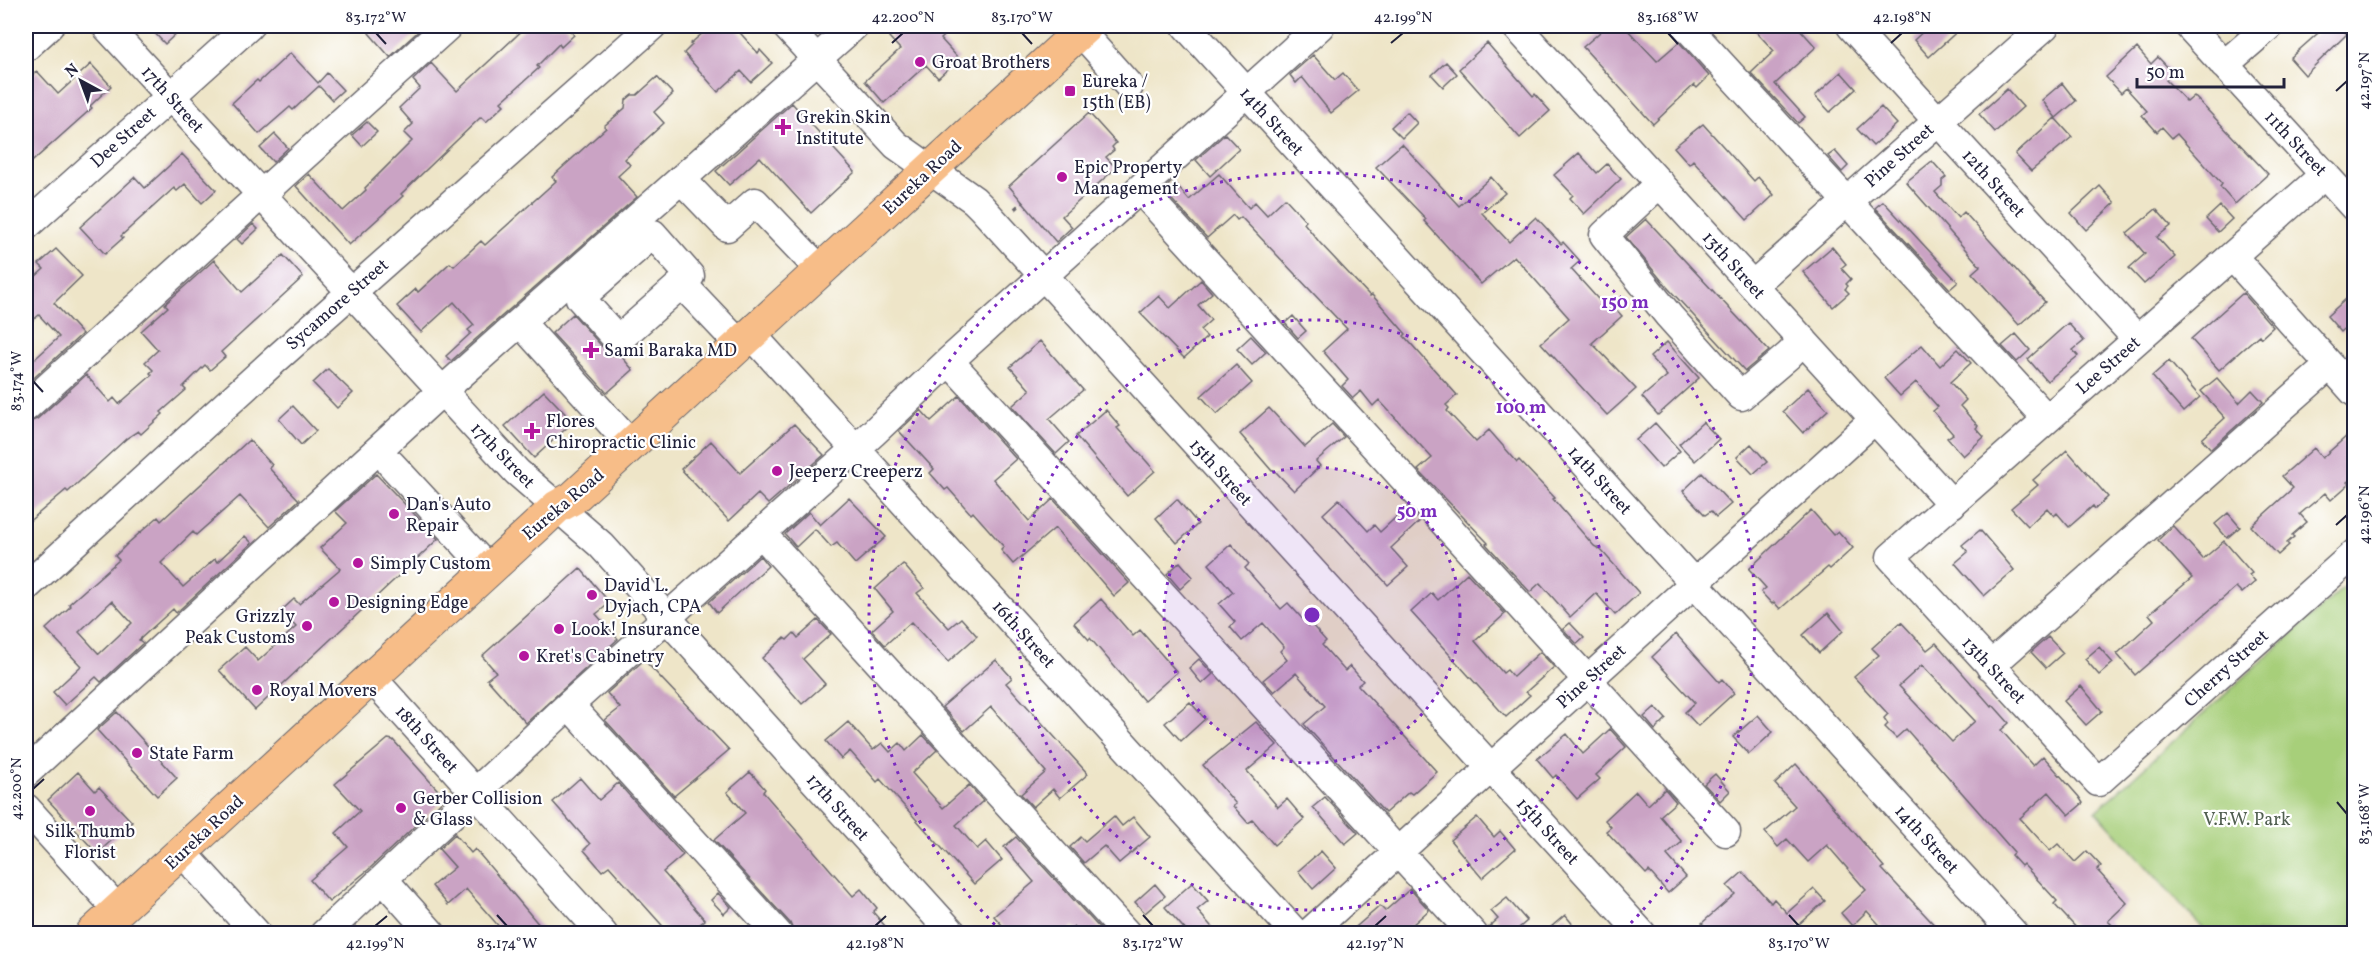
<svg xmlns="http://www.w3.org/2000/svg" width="2380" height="959" font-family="Vollkorn,serif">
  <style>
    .green { fill: #a7cf7a; stroke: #64785a; stroke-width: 1.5 }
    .building { fill: #caa3c4; fill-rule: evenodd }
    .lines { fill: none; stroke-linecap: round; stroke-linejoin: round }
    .minor-casing { stroke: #69666c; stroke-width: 31 }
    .major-casing { stroke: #69666c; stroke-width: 35 }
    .path { stroke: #69666c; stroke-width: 4; stroke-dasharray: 4.5 4.5; stroke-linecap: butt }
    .minor { stroke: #fff; stroke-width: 28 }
    .major { stroke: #f7bd88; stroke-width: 33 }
    .ticks { fill: none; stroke: #22223b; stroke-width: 2 }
    .ring { fill: none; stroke: #7b2cbf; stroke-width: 3; stroke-dasharray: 3 6 }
    .poi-dot { fill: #b5179e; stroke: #fff; stroke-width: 2 }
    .labels { text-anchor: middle; stroke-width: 4.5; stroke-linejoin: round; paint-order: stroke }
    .poi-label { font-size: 18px; fill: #22223b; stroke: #fff; text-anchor: start }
    .street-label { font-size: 18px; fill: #22223b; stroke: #fff }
    .park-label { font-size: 18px; fill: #515f51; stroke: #fff }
    .centre { fill: #7b2cbf; stroke: #fff; stroke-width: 3 }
    .ring-label { font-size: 18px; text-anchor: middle; font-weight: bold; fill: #7b2cbf; stroke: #fff; stroke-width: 4.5; stroke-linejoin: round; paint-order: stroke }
    .neatline { fill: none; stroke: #22223b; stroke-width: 2 }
    .ticks-label { font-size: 15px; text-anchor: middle; fill: #22223b }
  </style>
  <rect width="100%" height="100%" fill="#fff"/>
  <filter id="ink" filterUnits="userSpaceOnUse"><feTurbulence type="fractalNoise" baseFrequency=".0167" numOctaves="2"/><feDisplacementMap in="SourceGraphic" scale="12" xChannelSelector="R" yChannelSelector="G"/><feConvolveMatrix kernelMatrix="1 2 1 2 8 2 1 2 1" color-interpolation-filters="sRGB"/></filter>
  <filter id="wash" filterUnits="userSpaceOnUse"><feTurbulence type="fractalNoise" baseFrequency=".008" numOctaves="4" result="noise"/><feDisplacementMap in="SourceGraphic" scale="24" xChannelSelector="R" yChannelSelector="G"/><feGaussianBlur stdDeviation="1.35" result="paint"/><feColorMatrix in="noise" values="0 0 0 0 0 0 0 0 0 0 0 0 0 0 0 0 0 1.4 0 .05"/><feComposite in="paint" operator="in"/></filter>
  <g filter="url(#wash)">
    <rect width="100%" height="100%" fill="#eee5c8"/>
    <path class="green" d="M2354,578V933H2207L2096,811Z"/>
    <g id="blocks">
      <path class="building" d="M148,26H184L165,44Z
        M378,26H424L390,57L369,33Z
        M527,26H566L574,35L561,47L559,44L537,66L539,68L501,102L504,105L486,122L481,117L401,194L403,196L349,245L296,186L309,174L343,211L366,190L365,188L412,141L404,133L413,124L399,108L420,88L413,80L431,63L457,91Z
        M711,26H734L758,53L760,50L772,63L751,82L741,71L718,92L684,53L692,45L690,44Z
        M902,26H955L941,39L959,59L938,78L926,65L884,103L865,81L900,49L889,37Z
        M1607,26H1624L1657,61L1679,42L1709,76L1697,88L1694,85L1653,124L1583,47Z
        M1751,26H1797L1816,47L1775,84L1805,117L1798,123L1751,73L1774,51Z
        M1929,26H1963L1929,57L1914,40Z
        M2326,26H2339L2347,34L2305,75L2290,58Z
        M1487,43L1533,96L1535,94L1550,111L1520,138L1459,69Z
        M2137,48L2151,64L2158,57L2173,73L2166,80L2187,102L2194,96L2268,174L2235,204L2220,187L2222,184L2177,134L2172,138L2162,127L2157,132L2142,115L2147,111L2126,88L2121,93L2106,77Z
        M290,53L318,83L327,73L343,90L332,100L319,86L293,110L290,107L259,134L232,103L257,80L259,82Z
        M1313,55L1335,80L1343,73L1358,91L1331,113L1302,77L1296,83L1290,75Z
        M1446,62L1457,74L1443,87L1432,75Z
        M91,64L111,86L90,106L92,108L26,167V81L37,71L58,94Z
        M1841,72L1856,89L1830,112L1815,96Z
        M657,77L673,94L654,112L664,123L625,159L630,165L618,176L637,197L451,361L446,356L471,333L468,330L474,325L454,302L421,332L397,306L416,289L418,292L450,263L454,266L481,241L485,245L556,181L552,177L606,128L604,126L625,108L626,100L632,95H637Z
        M2062,83L2076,101L2056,118L2042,100Z
        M2007,89L2023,107L1995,132L1979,114Z
        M792,103L855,172L811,213L760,157L729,185L716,171Z
        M1881,107L1897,124L1873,146L1857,129Z
        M1407,112L1417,123L1402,138L1391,127Z
        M1089,113L1116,143L1112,147L1114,150L1106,157L1116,168L1062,216L1072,227L1056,242L1009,186Z
        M2055,118L2072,137L2031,171L2015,154Z
        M367,122L377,132L362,146L352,135Z
        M1703,124L1754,181L1758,177L1774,195L1747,220L1693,160L1689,164L1674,147Z
        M275,134L288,148L273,162L260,148Z
        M1225,134L1239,149L1210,176L1196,160Z
        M1402,144L1459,206L1491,177L1505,193L1482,213L1509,242L1536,217L1561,244L1563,242L1580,261L1571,269L1607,309L1612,305L1622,316L1592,343L1636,389L1607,415L1541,343L1569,318L1514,256L1481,284L1424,221L1426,219L1376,167Z
        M1835,151L1848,166L1842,172L1828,156Z
        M1579,153L1597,173L1607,164L1621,179L1584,214L1570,198L1573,195L1554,175Z
        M182,154L216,190L202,203L185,184L177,191L174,188L121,236L123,238L105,254L80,227L135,177L145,188Z
        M1932,161L1946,177L1942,180V186L1935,192L1958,218L1964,212L2045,302L2019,325L1972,273L1980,266L1906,182Z
        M1219,174L1249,208L1255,202L1267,215L1285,198L1306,221L1304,223L1320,243L1370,296L1372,295L1380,304L1406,334L1404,336L1457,395L1446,405L1449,408L1447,411L1476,442L1489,430L1517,462L1519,460L1555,498L1553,499L1594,546L1601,550L1639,593L1615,615L1596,593L1570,617L1540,583L1530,592L1486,544L1488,543L1418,470L1432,458L1379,400L1373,406L1361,391L1353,398L1342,386L1348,380L1323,351L1347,329L1241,217L1237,220L1233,215L1207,238L1163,190L1173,181L1189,200Z
        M2100,186L2115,203L2086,230L2071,213Z
        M1883,201L1958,282L1950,289L1875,208Z
        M2220,206L2232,219L2218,232L2206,219Z
        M2156,209L2171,226L2157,237L2175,257L2144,284L2129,268L2145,254L2127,233Z
        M1646,219L1769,351L1745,371L1667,287L1626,237Z
        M253,224L258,229L242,244L237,239Z
        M1832,247L1846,264L1841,268L1851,279L1846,284L1848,286L1845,289L1849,293L1833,307L1803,272Z
        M56,249L82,276L54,303L82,334L26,385V367L59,337L39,315L26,326V285L44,269L39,264Z
        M283,255L303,277L221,352L225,357L210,370L205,365L183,387L186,390L161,412L163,414L141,434L138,431L127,438L68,492L66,490L26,524V423L37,419L86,375L110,402L114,398L119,404L152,375L150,373L153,370L145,362L158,350L141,331L168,307L165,304L214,260L242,292Z
        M1201,280L1212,293L1198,305L1211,320L1200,330L1207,337L1184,358L1140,313L1159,296L1170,308Z
        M2355,291V319L2341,332L2327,316Z
        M2243,293L2273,327L2261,338L2259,335L2219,370L2191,339Z
        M573,314L606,351L612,355L621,356L633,370L607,393L552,333Z
        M1293,316L1306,331L1298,338L1285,323Z
        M2068,323L2084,341L2073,350L2078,356L2047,381L2028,359Z
        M2016,334L2030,350L2017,362L2002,346Z
        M1251,336L1266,352L1252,365L1237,349Z
        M1040,341L1083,390L1049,419L1069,442L1056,454L1012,406L1030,390L1010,367Z
        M1667,342L1699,378L1658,415L1642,397L1667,376L1650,357Z
        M1922,345L1940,366L1958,349L1971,363L1950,382L1966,400L1960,406L1978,426L1976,428L1984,437L1963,456L1947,438L1953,434L1933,411L1938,407L1916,382L1900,396L1884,378Z
        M2169,361L2200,397L2183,412L2152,376Z
        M1236,365L1252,383L1217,414L1201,396Z
        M328,369L353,393L337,408L313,383Z
        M2217,378L2239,403L2252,390L2263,402L2211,449L2202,439L2225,418L2201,391Z
        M1808,388L1828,410L1803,433L1783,411Z
        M544,391L573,422L534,458L505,426Z
        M959,396L1016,459L993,479L1029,521L1053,499L1129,583L1114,596L1055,528L1013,564L1001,550L1004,547L973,512L971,514L948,488L945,490L930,473L934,469L899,431L921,410L931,421Z
        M293,406L316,431L301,445L279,419Z
        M1269,408L1305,447L1332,424L1344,437L1316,461L1320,466L1294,491L1274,470L1272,471L1240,434Z
        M1106,410L1120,426L1117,428L1155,471L1127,496L1076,436Z
        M1703,422L1719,439L1695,461L1679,444Z
        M1655,423L1680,451L1661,468L1636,440Z
        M794,424L824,455L768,504L758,494L729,521L681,469L711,441L740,473Z
        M2355,429V476L2347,482L2349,484L2331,500L2325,493L2300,514L2307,522L2292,535L2294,537L2287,543L2289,545L2278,555L2251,526L2293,488L2282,476L2314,448L2322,458Z
        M249,440L272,465L269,468L299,500L269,527L240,496L196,535L193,532L161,563L183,587L215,559L217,562L245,536L252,543L176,613L173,609L139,640L143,643L101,682L96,677L65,705L53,692L81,666L46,629L71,606L69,604L119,560L115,556L127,544L158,517L161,521ZM112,601L132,623L99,654L79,632Z
        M1751,444L1767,462L1753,474L1737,457Z
        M2067,450L2108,497L2095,509L2093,506L2069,527L2057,513L2054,516L2047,508L2028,526L2011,508L2038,485L2033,480Z
        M1702,473L1731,504L1716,517L1711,511L1705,515L1683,491Z
        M376,474L438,539L255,710L219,670L245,647L258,661L296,627L281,611L294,599L299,604L340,569L320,548L347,523L335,511Z
        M849,498L886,537L855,564L837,543L831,547L815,529L796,547L785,534L809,512L820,525Z
        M1177,499L1198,524L1177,543L1156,518Z
        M1339,499L1368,531L1374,525L1380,532L1407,507L1420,521L1391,548L1408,567L1388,585L1323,514Z
        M1811,510L1833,535L1838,531L1853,548L1830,569L1828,567L1780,609L1774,602L1772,604L1761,592L1766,588L1749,569Z
        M2228,513L2240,527L2227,538L2215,524Z
        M2173,526L2203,559L2224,541L2252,573L2249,575L2255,582L2242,593L2236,587L2135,675L2117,654L2154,620L2149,614L2192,578L2158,540Z
        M1980,530L2014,570L1984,596L1955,563L1968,552L1962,545Z
        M1231,544L1249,564L1245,568L1281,609L1288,603L1309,626L1311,624L1326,641L1322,645L1345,671L1350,666L1363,681L1358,685L1437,772L1412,794L1409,792L1385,813L1304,724L1325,706L1296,673L1274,692L1263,680L1287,660L1280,651L1284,647L1263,623L1242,641L1230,627L1235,622L1219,604L1233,592L1209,564Z
        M760,556L768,566L717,613L709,602Z
        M1180,562L1193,577L1180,589L1167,574Z
        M903,564L924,588L917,593L949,628L961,618L977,636L948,662L911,622L885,645L872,630L893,611L875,589Z
        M580,568L610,603L596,614L618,639L526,723L487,679L496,672L482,656Z
        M1467,573L1505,614L1475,641L1503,673L1507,670L1513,677L1540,652L1554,667L1526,692L1530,695L1506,717L1411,612L1432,593L1438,600Z
        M1101,599L1133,636L1140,630L1177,672L1144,701L1090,638L1089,640L1074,623Z
        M1828,613L1843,631L1819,653L1803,635Z
        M818,620L831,634L803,659L825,684L802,704L762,658L784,638L787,640L794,633L798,638Z
        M1901,622L1927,650L1936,643L1992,707L1993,705L2009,723L2001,730L2033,766L2043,756L2079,797L2083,803L2069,815L2049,792L2020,818L2050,851L2058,844L2075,862L2087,851L2101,866L2097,870L2127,903L2108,921L2120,933H2081L2054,904L2057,901L2023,864L2021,866L2011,855L2014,852L1906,729L1896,738L1885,727L1888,724L1884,718L1888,714L1854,677L1879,655L1872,648ZM1922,665L1975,721L1952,742L1899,686Z
        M1570,623L1584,638L1577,644L1563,629Z
        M1676,634L1719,682L1722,679L1734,693L1698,726L1685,712L1695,703L1652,657Z
        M2048,637L2063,653L2046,668L2031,652Z
        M2099,647L2113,663L2099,675L2085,659Z
        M1199,659L1213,674L1202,684L1189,668Z
        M644,660L729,750L674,796L605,720L620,708L607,693Z
        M996,660L1012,678L1006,683L1088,774L1060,798L1053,789L1033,807L1021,794L1046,772L991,707L964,731L942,707Z
        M2081,686L2102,711L2086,725L2064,701Z
        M1190,702L1205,719L1181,741L1165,723Z
        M1655,707L1666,719L1655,730L1644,717Z
        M117,712L177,778L157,796L97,730Z
        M1758,715L1773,732L1749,754L1733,737Z
        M848,722L873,750L882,743L890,752L900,743L906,751L923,735L937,750L912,773L943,808L969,785L983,801L956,825L977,849L986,841L1002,860L974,884L880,779L877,782L850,751L841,759L826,741Z
        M1256,722L1277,745L1247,771L1278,807L1287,799L1304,819L1274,845L1253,820L1248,823L1233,806L1236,804L1203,765Z
        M1610,729L1626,747L1596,775L1600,779L1577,799L1556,775L1553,778L1537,759L1567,734L1583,754Z
        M388,739L393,740L445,798L368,870L329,902L310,880L348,847L336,833L360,811L335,784Z
        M1796,764L1884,867L1882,869L1942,933H1887L1867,911L1852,926L1841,913L1866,890L1827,845L1808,862L1787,839L1778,847L1765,832L1795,806L1775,784Z
        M78,772L95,791L99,787L132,822L101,850L93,849L48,800Z
        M750,772L765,789L763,792L853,896L861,889L877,908L873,912L891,933H794L790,923L714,840L745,813L727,792Z
        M1715,774L1730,791L1720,801L1704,784Z
        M580,778L599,800L618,783L683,855L663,872L705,920L689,933H669L609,866L602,871L584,850L590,844L553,802Z
        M1665,789L1676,802L1660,816L1682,842L1667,855L1686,877L1668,893L1649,871L1646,874L1606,831L1611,827L1605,820L1636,791L1648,805Z
        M1325,797L1358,833L1345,844L1313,807Z
        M1114,816L1122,826L1133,817L1150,837L1119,863L1104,846L1084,863L1070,847L1081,837L1085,841Z
        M1477,817L1494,837L1500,831L1515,849L1482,878L1450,840Z
        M455,834L471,853L475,849L546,933H511L505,927L502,930L466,889L448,905L432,886L455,867L439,849Z
        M1016,837L1104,933H1080L1074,926L1066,933H1009L994,916L1034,882L1004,847Z
        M1321,851L1336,868L1313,889L1298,871Z
        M1743,872L1771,903L1774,899L1787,913L1814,889L1825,901L1798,925L1806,933H1711L1702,923L1735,894L1727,886Z
        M1192,883L1208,901L1197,910L1217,933H1188L1165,907Z
        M1155,884L1165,896L1145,913L1135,902Z
        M1410,889L1429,910L1403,933H1349L1380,906L1385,911Z
        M718,893L731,907L724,914L711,900Z
        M1507,898L1527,921L1513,933H1489L1488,928L1498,919L1491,911Z
        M1565,915L1580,933H1544Z"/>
    </g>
  </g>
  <g filter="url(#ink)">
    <use href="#blocks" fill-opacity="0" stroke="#69666c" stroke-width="1.5"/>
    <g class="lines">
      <defs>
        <path id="minor" d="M106,26L517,472L601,545L953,934
          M786,26L896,145L974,200L982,208L1642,934
          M1186,26L2014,934
          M1516,26L1952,504
          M1686,26L2047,419
          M1851,26L2137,339
          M2189,26L2354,207
          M1080,31L1129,86
          M26,47L49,26
          M2224,65L2269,26
          M2325,174L1891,557L2098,782L2354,554
          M681,179L727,227L755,202L821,271
          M1660,183L1604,235L1669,316L1741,396L1789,355L1803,340
          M1140,189L1726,832
          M26,226L249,26
          M653,234L690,276L618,340L580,298Z
          M2232,256L2330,365
          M682,284L740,345
          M1753,285L2045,26
          M520,322L631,445
          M751,334L1296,934
          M949,361L1473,934
          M26,407L448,26
          M391,464L488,569
          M761,533L1127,934
          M26,587L275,360L652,26
          M1990,666L2330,365L2354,392
          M371,677L603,934
          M569,705L778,934
          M26,773L442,391L854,26
          M26,808L118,910
          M182,852L257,934
          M383,879L432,934
          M324,934L569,705L873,433L949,361L1320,26
          M1308,934L1875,419"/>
        <path id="major" d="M92,934L540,523L557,507L573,498L1086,26"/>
      </defs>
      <use href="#minor" class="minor-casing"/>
      <use href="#major" class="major-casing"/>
      <path class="path" d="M1015,209L1023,202"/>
      <use href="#minor" class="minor"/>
      <use href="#major" class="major"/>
    </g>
  </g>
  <path class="ticks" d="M376,33L386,44M1022,33L1032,44M1668,33L1678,44M892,43L903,33M1391,43L1403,33M1891,43L1902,33M2336,91L2347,81M33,381L43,392M2336,525L2347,515M33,789L44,779M2337,802L2347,814M497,915L507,926M1143,915L1153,926M1789,915L1799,926M375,926L387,916M875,926L886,916M1375,926L1386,916"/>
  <circle cx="1312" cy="615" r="148" fill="#7b2cbf" fill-opacity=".12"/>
  <g class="ring">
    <circle cx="1312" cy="615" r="148"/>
    <circle cx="1312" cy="615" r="295"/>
    <path d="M1001 931A443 443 0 1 1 1623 931"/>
  </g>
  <g class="poi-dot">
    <circle cx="920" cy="62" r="6"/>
    <rect x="1064" y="85" width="12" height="12" rx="3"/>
    <path d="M780 118h6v6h6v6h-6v6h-6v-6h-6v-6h6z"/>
    <circle cx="1062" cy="177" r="6"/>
    <path d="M588 341h6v6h6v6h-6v6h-6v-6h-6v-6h6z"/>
    <path d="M529 422h6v6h6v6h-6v6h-6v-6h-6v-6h6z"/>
    <circle cx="777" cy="471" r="6"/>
    <circle cx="394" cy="514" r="6"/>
    <circle cx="358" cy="563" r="6"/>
    <circle cx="592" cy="595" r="6"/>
    <circle cx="334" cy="602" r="6"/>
    <circle cx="307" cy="626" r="6"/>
    <circle cx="559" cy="629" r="6"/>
    <circle cx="524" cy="656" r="6"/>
    <circle cx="257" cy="690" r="6"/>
    <circle cx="137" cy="753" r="6"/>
    <circle cx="401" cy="808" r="6"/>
    <circle cx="90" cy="811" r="6"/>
  </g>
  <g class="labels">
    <g class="poi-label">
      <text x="932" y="68">Groat Brothers</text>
      <text x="1082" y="87">Eureka /<tspan x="1082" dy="21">15th (EB)</tspan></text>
      <text x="796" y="123">Grekin Skin<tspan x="796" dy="21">Institute</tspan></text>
      <text x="1074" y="173">Epic Property<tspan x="1074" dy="21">Management</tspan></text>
      <text x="604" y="356">Sami Baraka MD</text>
      <text x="546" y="427">Flores<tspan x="546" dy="21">Chiropractic Clinic</tspan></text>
      <text x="789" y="477">Jeeperz Creeperz</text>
      <text x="406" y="510">Dan's Auto<tspan x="406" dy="21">Repair</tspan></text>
      <text x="370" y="569">Simply Custom</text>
      <text x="604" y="591">David L.<tspan x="604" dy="21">Dyjach, CPA</tspan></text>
      <text x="346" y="608">Designing Edge</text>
      <text x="295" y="622" text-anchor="end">Grizzly<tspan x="295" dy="21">Peak Customs</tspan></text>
      <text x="571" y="635">Look! Insurance</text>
      <text x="536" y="662">Kret's Cabinetry</text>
      <text x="269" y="696">Royal Movers</text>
      <text x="149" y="759">State Farm</text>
      <text x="413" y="804">Gerber Collision<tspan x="413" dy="21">&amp; Glass</tspan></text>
      <text x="90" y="837" text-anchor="middle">Silk Thumb<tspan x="90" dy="21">Florist</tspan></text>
    </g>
    <g class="street-label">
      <text transform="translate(173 99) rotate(48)" y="6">17th Street</text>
      <text transform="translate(1272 121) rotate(48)" y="6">14th Street</text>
      <text transform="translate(123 137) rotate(-42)" y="6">Dee Street</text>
      <text transform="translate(2296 143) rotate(47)" y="6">11th Street</text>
      <text transform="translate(1899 155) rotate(-42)" y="6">Pine Street</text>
      <text transform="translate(922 177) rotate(-43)" y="6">Eureka Road</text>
      <text transform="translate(1994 183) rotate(48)" y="6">12th Street</text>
      <text transform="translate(1734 265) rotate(48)" y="6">13th Street</text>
      <text transform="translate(337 304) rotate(-41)" y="6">Sycamore Street</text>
      <text transform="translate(2108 365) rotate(-41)" y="6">Lee Street</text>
      <text transform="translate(503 455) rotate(46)" y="6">17th Street</text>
      <text transform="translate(1221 472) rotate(48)" y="6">15th Street</text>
      <text transform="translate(1600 480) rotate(48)" y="6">14th Street</text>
      <text transform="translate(563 504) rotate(-40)" y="6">Eureka Road</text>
      <text transform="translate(1024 634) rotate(48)" y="6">16th Street</text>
      <text transform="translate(2226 668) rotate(-42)" y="6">Cherry Street</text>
      <text transform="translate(1994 670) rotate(47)" y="6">13th Street</text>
      <text transform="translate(1591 676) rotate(-42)" y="6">Pine Street</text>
      <text transform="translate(427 739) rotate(48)" y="6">18th Street</text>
      <text transform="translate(838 807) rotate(48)" y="6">17th Street</text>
      <text transform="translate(1548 831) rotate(48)" y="6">15th Street</text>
      <text transform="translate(204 832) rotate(-43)" y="6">Eureka Road</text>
      <text transform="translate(1927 839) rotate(48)" y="6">14th Street</text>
    </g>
    <g class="park-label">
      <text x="2247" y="825">V.F.W. Park</text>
    </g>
  </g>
  <circle cx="1312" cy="615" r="9" class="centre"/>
  <g class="ring-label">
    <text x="1625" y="308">150 m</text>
    <text x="1521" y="413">100 m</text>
    <text x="1417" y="517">50 m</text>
  </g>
  <rect width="2380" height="959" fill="none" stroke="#fff" stroke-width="66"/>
  <g transform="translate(81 81) rotate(319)" stroke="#ffffff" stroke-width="4.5" paint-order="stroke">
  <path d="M0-4.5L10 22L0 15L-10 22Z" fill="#22223b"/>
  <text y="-9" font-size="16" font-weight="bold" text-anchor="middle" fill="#22223b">N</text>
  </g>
  <path d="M2137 78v9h147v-9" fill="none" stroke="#22223b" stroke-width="3"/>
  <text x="2146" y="78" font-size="18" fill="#22223b" stroke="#ffffff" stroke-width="4.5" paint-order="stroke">50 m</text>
  <rect x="33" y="33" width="2314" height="893" class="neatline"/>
  <g class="ticks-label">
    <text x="376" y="22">83.172°W</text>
    <text x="903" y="22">42.200°N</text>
    <text x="1022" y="22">83.170°W</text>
    <text x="1403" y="22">42.199°N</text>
    <text x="1668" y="22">83.168°W</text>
    <text x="1902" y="22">42.198°N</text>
    <text transform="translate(2364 81) rotate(-90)" y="5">42.197°N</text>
    <text transform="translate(16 381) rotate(-90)" y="5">83.174°W</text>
    <text transform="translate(2364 515) rotate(-90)" y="5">42.196°N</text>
    <text transform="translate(16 789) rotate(-90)" y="5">42.200°N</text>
    <text transform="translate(2364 814) rotate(-90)" y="5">83.168°W</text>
    <text x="375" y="948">42.199°N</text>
    <text x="507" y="948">83.174°W</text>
    <text x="875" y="948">42.198°N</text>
    <text x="1153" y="948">83.172°W</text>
    <text x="1375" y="948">42.197°N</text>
    <text x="1799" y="948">83.170°W</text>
  </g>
</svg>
